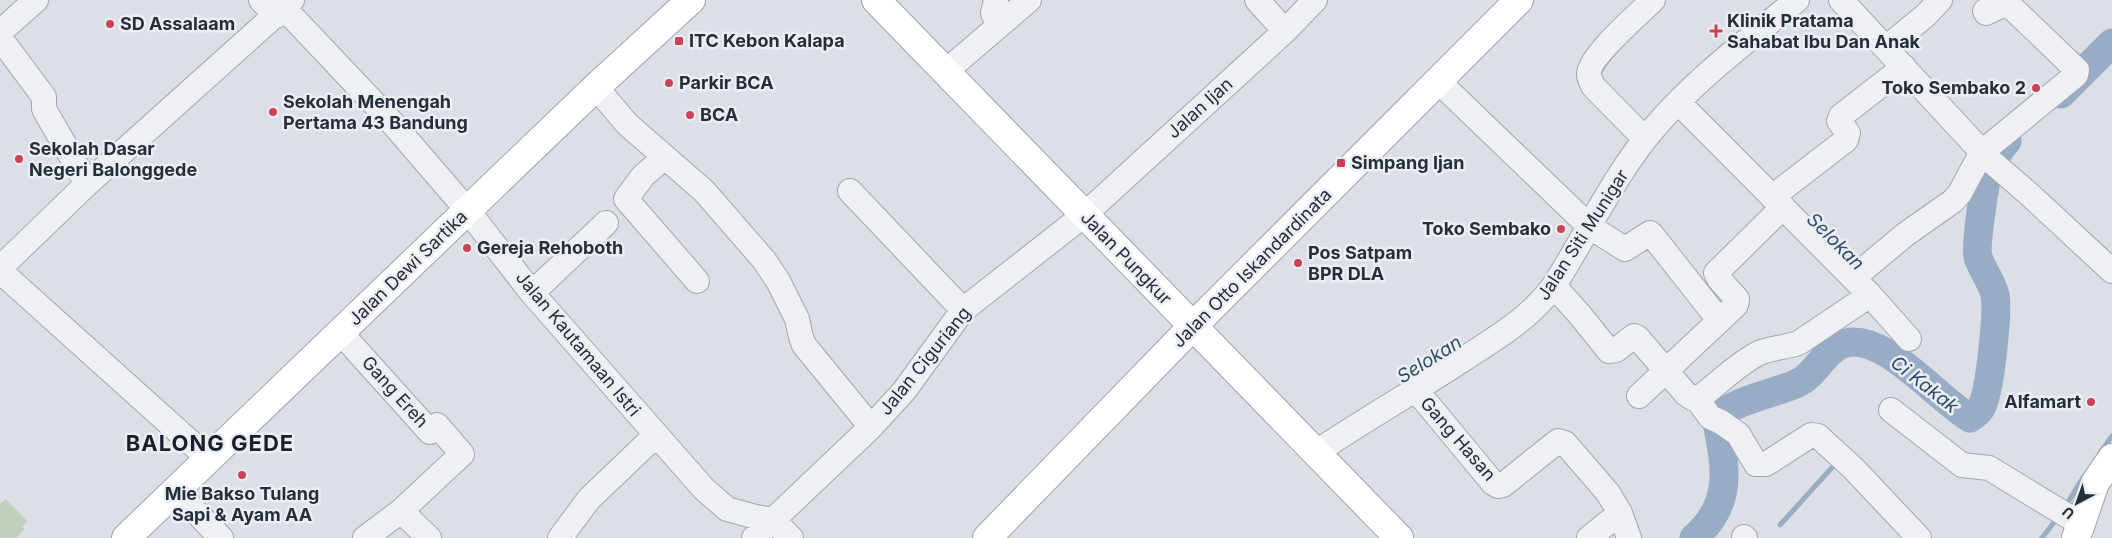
<svg xmlns="http://www.w3.org/2000/svg" width="2112" height="538" font-family="Inter,sans-serif">
  <style>
    .green { fill: #c2cfbd }
    .lines { fill: none; stroke-linecap: round; stroke-linejoin: round }
    .stream { stroke: #98adc5; stroke-width: 5 }
    .river { stroke: #98adc5; stroke-width: 29 }
    .minor-casing { stroke: #a2a7af; stroke-width: 26 }
    .major-casing { stroke: #9ca4b1; stroke-width: 30 }
    .minor { stroke: #eef0f4; stroke-width: 24 }
    .major { stroke: #fff; stroke-width: 28 }
    .poi-dot { fill: #c94355; stroke: #ebeff4; stroke-width: 2 }
    .labels { text-anchor: middle; stroke-width: 5; stroke-linejoin: round; paint-order: stroke }
    .poi-label { font-size: 18px; font-weight: bold; fill: #262e3b; stroke: #ebeff4; text-anchor: start }
    .street-label { font-size: 18px; fill: #262e3b; stroke: #ebeff4 }
    .water-label { font-size: 19px; font-style: italic; fill: #324c6e; stroke: #ebeff4 }
    .district-label { font-size: 22px; font-weight: bold; letter-spacing: 1px; fill: #191f2c; stroke: #ebeff4 }
  </style>
  <rect width="100%" height="100%" fill="#dce0e6"/>
  <path class="green" d="M6,499L27,521L22,527L25,529L16,538H0V504Z"/>
  <g class="lines">
    <path class="stream" d="M1896,359L1906,343
      M2100,453L2112,436
      M2065,507L2084,476
      M1780,525L1837,462
      M2042,538L2058,517"/>
    <path class="river" d="M2061,94L2112,43
      M1694,538C1733,504 1726,468 1717,423L1718,417C1735,400 1776,393 1798,383C1816,374 1822,354 1840,345C1879,326 1938,400 1970,418C1975,415 1978,413 1981,408C1990,393 1998,313 1995,295C1992,282 1982,270 1978,257C1975,246 1985,178 1990,167C1995,157 2000,149 2007,141"/>
    <defs>
      <path id="minor" d="M261,0L276,16
        M996,0L993,13L998,26
        M1257,0L1285,31
        M1841,0L1982,152
        M284,8L388,118L468,211L532,293L704,489L727,509L756,517L773,520L791,538
        M0,32L36,0
        M0,38L44,97V109L87,184
        M1886,48L1926,15L1940,0
        M945,72L1029,0
        M1438,81L1590,227L1625,249L1650,233L1652,235L1719,320
        M596,87L627,124L704,191L764,260L778,281L797,319L801,337L804,345L871,427
        M1678,102L1870,295L1909,339
        M1645,139L1593,86C1592,83 1589,78 1589,75C1587,58 1640,13 1653,0
        M665,157L643,176L626,199L697,281
        M1993,163L2029,194L2112,271
        M850,191L963,310
        M1772,197L1846,140L1848,133L1839,121L1841,116L1904,67
        M0,268L87,184L292,0
        M0,271L209,459
        M1853,278L1906,234L1953,201L1960,193L1982,152L2076,75L2077,70L2007,3L1986,13L1985,11
        M1554,286L1580,315L1609,351L1616,350L1634,336L1637,337L1686,394L1694,399L1703,395C1721,381 1739,363 1759,353C1773,347 1787,348 1800,342L1870,295
        M532,293L606,223
        M341,333L430,432L437,425L462,454L401,511L365,538
        M1416,390L1493,483L1498,486L1503,485L1558,441L1565,443L1608,493L1620,513L1589,538
        M1639,396L1736,305L1737,299L1719,279L1716,273L1783,207
        M1697,399L1710,417L1721,422L1738,434L1756,464H1766L1811,435L1818,436L1854,469L1919,538
        M1891,410L1962,465L1989,468L2081,524
        M1315,453C1364,420 1415,391 1464,359C1497,337 1528,320 1553,287C1586,236 1615,173 1655,127C1696,79 1748,40 1797,0
        M176,491L221,538
        M401,511L429,538
        M1620,513L1629,538
        M1744,537L1745,538
        M560,538L589,499L656,435
        M754,538L871,427L904,391L963,310L1084,215L1285,31L1315,0"/>
      <path id="major" d="M876,0L1399,538
        M126,538L596,87L691,0
        M987,538L1193,326L1519,0
        M2076,538L2095,483L2112,458"/>
    </defs>
    <use href="#minor" class="minor-casing"/>
    <use href="#major" class="major-casing"/>
    <use href="#minor" class="minor"/>
    <use href="#major" class="major"/>
  </g>
  <g class="poi-dot">
    <circle cx="110" cy="24" r="5"/>
    <path d="M1713.5 23.5h5v5h5v5h-5v5h-5v-5h-5v-5h5z"/>
    <rect x="674" y="36" width="10" height="10" rx="2.5"/>
    <circle cx="669" cy="83" r="5"/>
    <circle cx="2036" cy="88" r="5"/>
    <circle cx="273" cy="112" r="5"/>
    <circle cx="690" cy="115" r="5"/>
    <circle cx="19" cy="159" r="5"/>
    <rect x="1336" y="158" width="10" height="10" rx="2.5"/>
    <circle cx="1561" cy="229" r="5"/>
    <circle cx="467" cy="248" r="5"/>
    <circle cx="1298" cy="263" r="5"/>
    <circle cx="2091" cy="402" r="5"/>
    <circle cx="242" cy="475" r="5"/>
  </g>
  <g class="labels">
    <g class="poi-label">
      <text x="1727" y="27">Klinik Pratama<tspan x="1727" dy="21">Sahabat Ibu Dan Anak</tspan></text>
      <text x="120" y="30">SD Assalaam</text>
      <text x="689" y="47">ITC Kebon Kalapa</text>
      <text x="679" y="89">Parkir BCA</text>
      <text x="2026" y="94" text-anchor="end">Toko Sembako 2</text>
      <text x="283" y="108">Sekolah Menengah<tspan x="283" dy="21">Pertama 43 Bandung</tspan></text>
      <text x="700" y="121">BCA</text>
      <text x="29" y="155">Sekolah Dasar<tspan x="29" dy="21">Negeri Balonggede</tspan></text>
      <text x="1351" y="169">Simpang Ijan</text>
      <text x="1551" y="235" text-anchor="end">Toko Sembako</text>
      <text x="477" y="254">Gereja Rehoboth</text>
      <text x="1308" y="259">Pos Satpam<tspan x="1308" dy="21">BPR DLA</tspan></text>
      <text x="2081" y="408" text-anchor="end">Alfamart</text>
      <text x="242" y="500" text-anchor="middle">Mie Bakso Tulang<tspan x="242" dy="21">Sapi &amp; Ayam AA</tspan></text>
    </g>
    <g class="street-label">
      <text transform="translate(1200 108) rotate(-42)" y="6">Jalan Ijan</text>
      <text transform="translate(1583 235) rotate(-57)" y="6">Jalan Siti Munigar</text>
      <text transform="translate(1126 258) rotate(46)" y="6">Jalan Pungkur</text>
      <text transform="translate(408 268) rotate(-44)" y="6">Jalan Dewi Sartika</text>
      <text transform="translate(1252 268) rotate(-45)" y="6">Jalan Otto Iskandardinata</text>
      <text transform="translate(578 344) rotate(50)" y="6">Jalan Kautamaan Istri</text>
      <text transform="translate(925 361) rotate(-51)" y="6">Jalan Ciguriang</text>
      <text transform="translate(395 392) rotate(48)" y="6">Gang Ereh</text>
      <text transform="translate(1458 439) rotate(49)" y="6">Gang Hasan</text>
    </g>
    <g class="water-label">
      <text transform="translate(1836 241) rotate(45)" y="7">Selokan</text>
      <text transform="translate(1429 359) rotate(-32)" y="7">Selokan</text>
      <text transform="translate(1925 384) rotate(38)" y="7">Ci Kakak</text>
    </g>
    <g class="district-label">
      <text x="210" y="451">BALONG GEDE</text>
    </g>
  </g>
  <g transform="translate(2077 503) rotate(221)" stroke="#ebeff4" stroke-width="4" paint-order="stroke">
  <path d="M0-4L9 19L0 12L-9 19Z" fill="#262e3b"/>
  <text y="-8" font-size="14" font-weight="bold" text-anchor="middle" fill="#262e3b">U</text>
  </g>
</svg>
